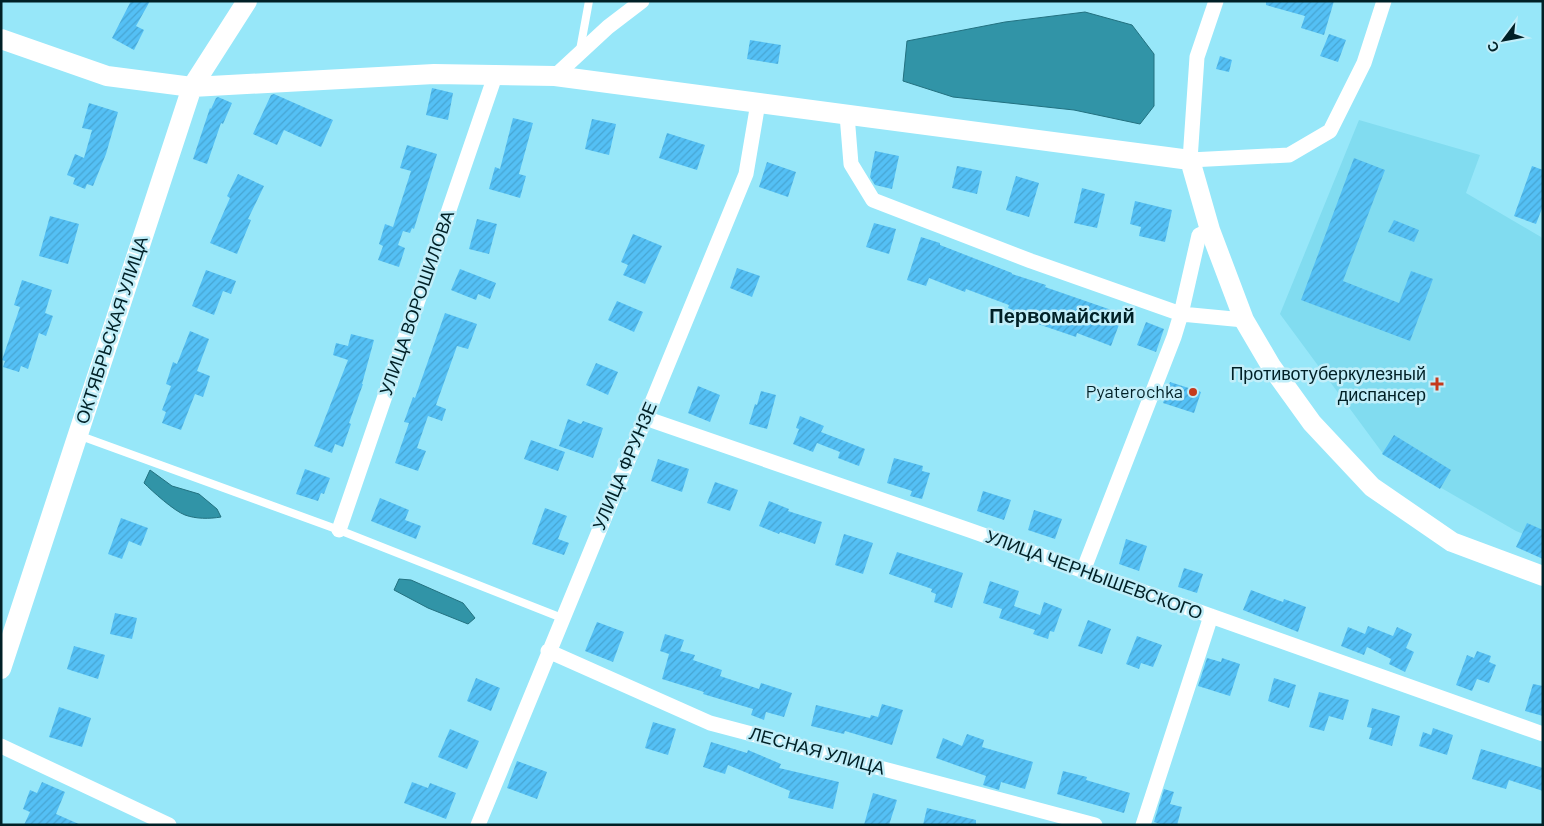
<svg xmlns="http://www.w3.org/2000/svg" width="1544" height="826" font-family="Barlow,sans-serif">
  <style>
    .built { fill: #81dcf0 }
    .water { fill: #3194a7; stroke: #227180 }
    .building { fill: url(#building-hatch) }
    .lines { fill: none; stroke-linecap: round; stroke-linejoin: round }
    .service { stroke: #fff; stroke-width: 8 }
    .minor { stroke: #fff; stroke-width: 15 }
    .tertiary { stroke: #fff; stroke-width: 20 }
    .poi-dot { fill: #c53a1d; stroke: #c1eef9; stroke-width: 2 }
    .labels { text-anchor: middle; stroke-width: 5; stroke-linejoin: round; paint-order: stroke }
    .street-label { font-size: 18px; fill: #002026; stroke: #c1eef9 }
    .poi-label { font-size: 18px; fill: #002026; stroke: #c1eef9; text-anchor: end }
    .quarter-label { font-size: 20px; font-weight: bold; fill: #002026; stroke: #c1eef9 }
  </style>
  <defs>
    <pattern id="building-hatch" width="6" height="6" patternUnits="userSpaceOnUse" patternTransform="scale(1.25)"><rect width="6" height="6" fill="#54c0f5"/><path d="M-1 1l2-2M0 6l6-6M5 7l2-2" fill="none" stroke="#47a5d2"/></pattern>
  </defs>
  <rect width="100%" height="100%" fill="#97e7f9"/>
  <path class="built" d="M1359,120L1480,155L1466,193L1541,237L1543,240V542L1516,531L1384,455L1280,314Z"/>
  <path class="water" d="M1085,12L1132,25L1154,54V106L1140,124L1074,110L953,97L903,81L907,41L1005,22Z
    M150,470L172,486L199,494L217,509L221,517C209,519 196,519 185,515C174,511 152,491 144,483Z
    M399,579L411,580L463,603L475,618L468,624L428,608L394,590Z"/>
  <path class="building" d="M131,1H150L136,26L144,30L134,50L112,38Z
    M1266,1H1334L1324,35L1301,28L1305,16L1266,5Z
    M1329,34L1346,40L1338,62L1320,56Z
    M750,40L781,45L778,64L747,59Z
    M1220,56L1232,60L1229,72L1216,69Z
    M432,88L453,93L448,120L426,115Z
    M274,94L333,120L321,147L284,130L277,145L253,134L271,95Z
    M218,97L232,103L223,124L221,123L207,164L193,159L210,108L211,109L216,98Z
    M89,103L118,112L106,154L93,186L87,184L85,189L73,184L75,178L67,175L75,154L84,158L92,130L82,128Z
    M513,118L533,123L519,174L526,176L520,198L489,189L495,167L500,169Z
    M592,119L616,124L609,155L585,149Z
    M667,133L705,145L697,170L659,158Z
    M407,145L437,154L414,229L412,228L410,233L403,231L398,245L405,248L399,267L378,260L383,246L379,244L385,224L393,227L411,171L400,168Z
    M875,151L899,156L892,189L875,185L870,177Z
    M1354,158L1385,170L1343,281L1399,303L1411,271L1433,279L1410,341L1301,300Z
    M767,162L796,172L788,197L759,187Z
    M957,166L982,171L977,194L952,188Z
    M1532,166L1543,170V206L1536,224L1514,216Z
    M238,174L264,186L248,219L251,220L237,254L210,243L230,198L227,196Z
    M1016,176L1039,183L1029,217L1006,210Z
    M1082,188L1105,194L1097,228L1074,223Z
    M1135,201L1172,210L1165,242L1139,236L1141,227L1130,224Z
    M50,216L79,224L68,264L39,256Z
    M477,219L497,224L489,254L469,249Z
    M1394,220L1419,230L1414,242L1388,232Z
    M874,223L896,229L889,254L866,247Z
    M633,234L662,246L645,284L623,275L628,265L621,262Z
    M921,237L940,243V245L1012,273V274L1046,285L1045,287L1123,314L1111,346L1077,333L1076,337L1012,315L1013,310L1008,308L1009,305L966,289L965,292L929,278L926,286L907,280Z
    M737,268L760,276L752,297L730,288Z
    M460,269L496,283L490,299L478,294L476,300L451,290Z
    M206,270L236,281L231,294L223,291L214,315L192,306Z
    M22,280L52,290L45,313L53,316L46,336L39,333L28,369L21,366L19,372L3,367L5,361L2,360L20,307L14,305Z
    M617,301L643,312L634,332L608,320Z
    M445,313L477,324L468,349L457,346L436,405L446,409L442,421L428,416L417,448L426,451L418,471L395,463L409,423L404,422L413,397L415,398Z
    M1146,322L1164,329L1156,352L1137,345Z
    M190,331L209,339L197,371L210,376L203,397L195,394L181,430L162,423L166,412L162,410L171,386L166,384L173,362L177,364Z
    M351,334L374,340L362,384H363L349,423L351,424L343,447L335,444L332,453L314,446L348,360L333,355L336,343L348,346Z
    M596,363L618,372L608,395L586,385Z
    M1170,382L1201,392L1194,413L1163,403Z
    M698,386L720,395L710,422L688,413Z
    M761,391L776,395L767,429L749,424L755,404L757,405Z
    M800,416L824,426L821,432L865,449L859,466L838,458L840,452L817,443L813,452L793,444L799,429L796,428Z
    M568,419L581,424L583,421L603,428L593,458L559,446Z
    M1394,435L1451,470L1440,489L1382,454Z
    M531,440L565,452L558,471L524,459Z
    M894,458L923,466L922,471L930,473L922,499L910,496L912,491L887,483Z
    M658,459L689,469L682,492L651,481Z
    M305,469L330,478L324,494L321,493L318,501L296,494Z
    M715,482L738,490L730,511L707,503Z
    M983,491L1011,500L1004,520L977,511Z
    M380,498L409,510L405,520L421,526L416,539L371,521Z
    M769,501L789,509L788,511L822,522L815,544L780,532L779,534L759,526Z
    M545,508L567,516L558,539L569,543L564,555L532,544Z
    M1034,510L1062,519L1055,539L1028,530Z
    M121,518L148,528L141,546L129,541L122,559L108,554Z
    M1527,523L1543,530V559L1516,547Z
    M844,534L873,543L863,574L835,565Z
    M1126,539L1147,546L1139,571L1119,564Z
    M897,552L963,573L952,608L934,602L936,594L931,592L932,589L889,574Z
    M1184,568L1203,574L1197,593L1178,587Z
    M990,581L1019,591L1014,606L1040,615L1044,602L1062,609L1054,632L1050,631L1048,639L1033,634L1035,630L999,618L1002,609L983,603Z
    M1251,590L1283,602L1284,599L1306,607L1298,632L1243,610Z
    M115,613L137,618L132,639L110,634Z
    M1088,620L1111,629L1102,654L1078,646Z
    M597,622L624,632L613,662L585,651Z
    M1368,626L1393,636L1397,627L1412,634L1406,648L1414,652L1405,672L1389,664L1391,659L1367,647L1364,655L1341,646L1348,627L1365,634Z
    M665,634L684,640L680,651L695,655L693,660L722,670L720,676L759,689L761,683L792,693L784,717L766,712L764,720L751,715L753,709L703,694L704,692L662,679L669,654L660,651Z
    M1137,636L1162,645L1153,667L1141,663L1139,669L1126,664Z
    M74,646L105,655L98,679L67,669Z
    M1477,651L1491,656L1489,662L1496,665L1489,683L1477,679L1472,691L1456,685L1467,655L1474,658Z
    M1207,658L1221,662L1222,658L1240,664L1230,696L1198,686Z
    M476,678L500,688L491,711L467,701Z
    M1274,678L1296,685L1289,708L1268,701Z
    M1533,684L1543,686V716L1525,711Z
    M1319,692L1349,700L1343,720L1329,716L1324,731L1309,727Z
    M882,704L903,710L892,745L845,731L844,734L811,726L816,705L870,718L871,715L878,717Z
    M59,707L91,718L82,747L49,737Z
    M1372,708L1400,716L1392,746L1369,739L1372,728L1367,727Z
    M653,722L676,729L668,755L645,748Z
    M1433,728L1453,735L1447,755L1419,746L1423,732L1431,735Z
    M450,729L479,741L467,769L438,757Z
    M967,734L984,740L982,747L1033,762L1025,789L1001,782L999,790L983,785L986,776L936,758L943,738L962,746Z
    M711,742L747,753L748,750L781,764L779,768L839,782L833,809L788,798L790,791L728,765L725,774L703,767Z
    M1481,749L1543,768V791L1509,780L1506,789L1472,779Z
    M517,761L547,772L537,799L507,788Z
    M1063,771L1087,777L1086,780L1130,793L1124,813L1057,794Z
    M42,782L65,792L56,814L81,825H24L30,812L23,809L30,790L37,793Z
    M412,782L428,788L430,783L456,793L446,819L404,803Z
    M1164,789L1174,792L1170,804L1182,807L1177,825H1163L1154,822Z
    M873,793L897,800L889,825H864Z
    M927,808L976,820V825H923Z"/>
  <g class="lines">
    <path class="service" d="M580,50L589,1
      M78,435L339,530L562,618"/>
    <path class="minor" d="M1216,1L1197,57L1190,160L1289,155L1330,131L1364,63L1384,1
      M555,76L608,27L642,1
      M847,115L851,164L873,200L1031,261L1181,314L1244,320
      M645,418L969,530L1543,734
      M339,530L495,76
      M1083,571L1174,337L1181,314L1199,235L1210,230
      M548,651L710,723L1095,825
      M1,746L169,825
      M478,825L746,174L758,103
      M1143,825L1211,616"/>
    <path class="tertiary" d="M1,39L107,76L192,87L434,74L555,76L1190,160L1210,230L1244,320L1271,366L1312,423L1372,487L1452,542L1543,576
      M1,669L192,87L247,1"/>
  </g>
  <g class="poi-dot">
    <path d="M1434.5 376.5h5v5h5v5h-5v5h-5v-5h-5v-5h5z"/>
    <circle cx="1193" cy="392" r="5"/>
  </g>
  <g class="labels">
    <g class="street-label">
      <text transform="translate(417 303) rotate(-71)" y="6">УЛИЦА ВОРОШИЛОВА</text>
      <text transform="translate(112 330) rotate(-72)" y="6">ОКТЯБРЬСКАЯ УЛИЦА</text>
      <text transform="translate(625 466) rotate(-67)" y="6">УЛИЦА ФРУНЗЕ</text>
      <text transform="translate(1094 575) rotate(20)" y="6">УЛИЦА ЧЕРНЫШЕВСКОГО</text>
      <text transform="translate(817 751) rotate(15)" y="6">ЛЕСНАЯ УЛИЦА</text>
    </g>
    <g class="poi-label">
      <text x="1426" y="380">Противотуберкулезный<tspan x="1426" dy="21">диспансер</tspan></text>
      <text x="1183" y="398">Pyaterochka</text>
    </g>
    <g class="quarter-label">
      <text x="1062" y="323">Первомайский</text>
    </g>
  </g>
  <rect width="1544" height="826" fill="none" stroke="#002026" stroke-width="5"/>
  <g transform="translate(1504 40) rotate(238)" stroke="#c1eef9" stroke-width="4" paint-order="stroke">
  <path d="M0-4L9 19L0 12L-9 19Z" fill="#002026"/>
  <text y="-8" font-size="14" font-weight="bold" text-anchor="middle" fill="#002026">С</text>
  </g>
</svg>
